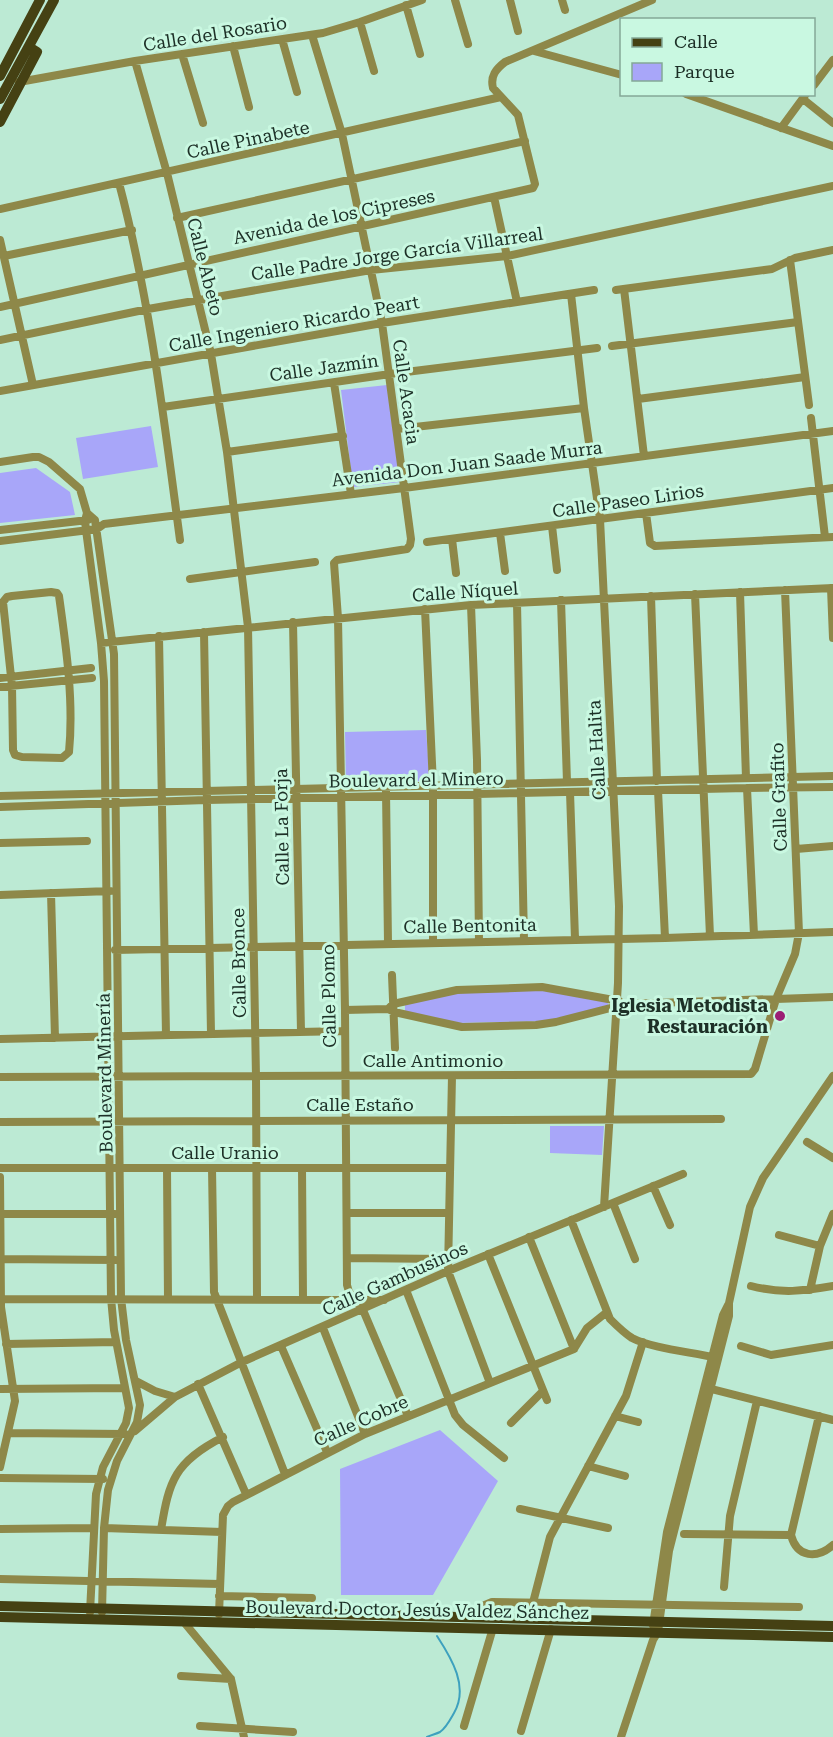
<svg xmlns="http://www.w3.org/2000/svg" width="833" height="1737" font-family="'Roboto Serif',serif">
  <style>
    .green { fill: #a8a6f9 }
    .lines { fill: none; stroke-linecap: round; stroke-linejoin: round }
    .stream { stroke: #3da1be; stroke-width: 2 }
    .minor { stroke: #8e8849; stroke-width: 8 }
    .major { stroke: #454113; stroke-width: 10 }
    .poi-dot { fill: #9c1f75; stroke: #c9f8e1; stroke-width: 2 }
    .labels { text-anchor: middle; stroke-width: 6; stroke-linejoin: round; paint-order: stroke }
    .street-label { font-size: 18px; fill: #1d3027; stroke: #c9f8e1 }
    .poi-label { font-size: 18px; font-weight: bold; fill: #1d3027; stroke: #c9f8e1; text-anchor: end }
  </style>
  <rect width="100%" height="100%" fill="#bcead4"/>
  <path class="green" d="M387,385L400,482L353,487L341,390Z
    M151,426L158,467L83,479L76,438Z
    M36,468L70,492L75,515L0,523V473Z
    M426,730L430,781L346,783L345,732Z
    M551,989L606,999L609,1006L547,1021L458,1023L405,1011V1004L451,993Z
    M550,1126H604L602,1155L550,1153Z
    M440,1430L498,1481L433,1595H341L340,1469Z"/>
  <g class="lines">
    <path class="stream" d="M427,1737C431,1735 436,1734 440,1732C446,1728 450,1720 454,1713C469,1687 452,1659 437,1636"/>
    <path class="minor" d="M455,0L468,44
      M510,0L518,31
      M562,0L565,10
      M406,5L420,54
      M360,22L374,71
      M312,35L342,134L382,323L411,539L410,545L407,549L337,560L334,563L338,618L345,1010L347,1285L349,1292L363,1310L408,1416
      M282,39L297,92
      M233,46L249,107
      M534,51L622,75
      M182,54L203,123
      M135,61L167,173L211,354L227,452L248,627L256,1077L257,1299
      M19,82L135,61L323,33L360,22L422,0
      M814,85L833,60
      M686,94L833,146
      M803,99L833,123
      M781,128L806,94
      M119,183C150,300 164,420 180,540
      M494,197L517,302
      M0,209L501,97
      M177,218L525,141
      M0,240L33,385
      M4,256L132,230
      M790,260L809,405
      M624,289L644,456
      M616,290L772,269L795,258L833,250
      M571,294L584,408L600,519L619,906L618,983L604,1207
      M0,307L533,188L535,184L518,115L493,88C490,76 496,69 505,62L652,0
      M0,340L148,309L371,270L507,256L833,186
      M612,346L798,322
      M334,383L351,494
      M0,391L382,323L594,290
      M638,399L805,377
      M163,407L390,374L597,348
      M811,418L825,537
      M397,429L584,408
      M227,452L343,436
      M0,462L33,457H39L49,462L80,489L87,513L85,521L86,530L101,643L104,681L111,1298L114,1330L129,1408L126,1423L103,1467L96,1494L90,1612
      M87,513L95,520L114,654L121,1298L126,1340L140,1405L137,1422L117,1461L108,1490L104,1528L102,1612
      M646,513L650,543L655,546L833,537
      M552,526L557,570
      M0,530L88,520
      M500,533L505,571
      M452,539L456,573
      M0,541L97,529L104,524L404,488L833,431
      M427,542L833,488
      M190,579L315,562
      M831,588L833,638
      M51,592L57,593L59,596C66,646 74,701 69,752L62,758L22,757L15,755L13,750L12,686L3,602L7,597L12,596Z
      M740,592L746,778
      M695,594L710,936
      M651,596L657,781
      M561,600L567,782
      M517,603L524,940
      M471,605L477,760L479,941
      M425,609L433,785V942
      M293,622L301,1032
      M204,632L211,1034
      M159,636L166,1035
      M101,643L471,605L833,588
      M0,678L91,668
      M0,687L92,678
      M747,788L754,935
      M658,790L665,938
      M386,791L388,943
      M570,792L575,939
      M0,796L833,776
      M0,807L206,800L747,788L833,787
      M0,843L87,841
      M796,849L833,846
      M51,893L55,1038
      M0,895L110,891
      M115,950L665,938L833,932
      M392,975L395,1048
      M388,1009L393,1004L457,990L542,987L619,1001
      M345,1010L388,1009L394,1012L462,1027L536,1025L556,1022L626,1004L833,997
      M0,1039L345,1031
      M452,1076L448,1271L490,1383
      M0,1077L751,1074L755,1069L776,999L795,954L799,933L785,590
      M0,1122L721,1119
      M807,1142L833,1158
      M0,1168H450
      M167,1168L168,1299
      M212,1168L214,1292L285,1474
      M302,1168L303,1299
      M0,1177L1,1307L15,1401L0,1467
      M653,1186L670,1225
      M613,1203L635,1259
      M347,1213H449
      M0,1214H115
      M571,1220L610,1319C617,1326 624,1333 632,1338C651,1348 690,1352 712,1357
      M779,1235L820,1246
      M529,1237L574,1349
      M488,1254L547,1400
      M347,1258L447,1259
      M0,1259L115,1260
      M751,1286C782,1294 803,1291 833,1286
      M406,1290L455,1415L463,1425L504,1458
      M810,1290L820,1246L833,1214
      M1,1299L384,1300
      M323,1328L365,1434
      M6,1344L116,1342
      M281,1346L327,1452
      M741,1346L771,1355L833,1345
      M136,1381L155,1391L175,1397
      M198,1384L246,1494
      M708,1388L833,1420
      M0,1389L125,1388
      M615,1416L638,1422
      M511,1423L543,1391
      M135,1431L175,1397L242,1362L448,1271L683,1174
      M9,1433L125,1434
      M588,1466L625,1476
      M0,1478L103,1479
      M520,1509L608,1528
      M104,1528L222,1532
      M0,1529L93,1528
      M161,1530C169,1480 175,1462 223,1437
      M684,1534L791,1535
      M791,1535L819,1416
      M791,1535C797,1558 817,1559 833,1545
      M0,1579L220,1584
      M724,1587L730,1516L757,1401
      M219,1596L312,1598
      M219,1614L223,1515L228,1506L233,1502L365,1434L574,1349L587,1328L607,1312
      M477,1617L480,1607L492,1602L799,1607
      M529,1618L550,1537L626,1396L643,1342
      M183,1621L231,1679L244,1737
      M653,1625L667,1532L723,1315L728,1305
      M181,1676L231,1679
      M200,1726L293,1732
      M464,1726L493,1628
      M521,1731L551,1629
      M621,1737L653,1640L658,1632L669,1551L729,1316V1303L750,1207L763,1178L833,1076"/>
    <path class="major" d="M0,76L40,0
      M0,99L54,0
      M0,122L37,52L29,47
      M0,1606L833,1626
      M0,1617L833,1637"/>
  </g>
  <circle class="poi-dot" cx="780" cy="1016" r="6"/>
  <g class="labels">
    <g class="street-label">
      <text transform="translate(215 34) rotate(-9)" y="6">Calle del Rosario</text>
      <text transform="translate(248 140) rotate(-12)" y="6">Calle Pinabete</text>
      <text transform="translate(334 217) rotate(-12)" y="6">Avenida de los Cipreses</text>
      <text transform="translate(397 254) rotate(-8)" y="6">Calle Padre Jorge García Villarreal</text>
      <text transform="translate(205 267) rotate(76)" y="6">Calle Abeto</text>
      <text transform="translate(294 324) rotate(-10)" y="6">Calle Ingeniero Ricardo Peart</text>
      <text transform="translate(324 368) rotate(-8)" y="6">Calle Jazmín</text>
      <text transform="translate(406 392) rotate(82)" y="6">Calle Acacia</text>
      <text transform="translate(467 464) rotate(-7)" y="6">Avenida Don Juan Saade Murra</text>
      <text transform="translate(628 501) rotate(-8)" y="6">Calle Paseo Lirios</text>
      <text transform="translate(465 592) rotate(-4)" y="6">Calle Níquel</text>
      <text transform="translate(597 750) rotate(-93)" y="6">Calle Halita</text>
      <text transform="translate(416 780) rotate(-1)" y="6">Boulevard el Minero</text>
      <text transform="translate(779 797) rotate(-92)" y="6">Calle Grafito</text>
      <text transform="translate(282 827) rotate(-91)" y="6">Calle La Forja</text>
      <text transform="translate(470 926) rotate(-1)" y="6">Calle Bentonita</text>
      <text transform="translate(239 963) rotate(-91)" y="6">Calle Bronce</text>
      <text transform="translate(329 996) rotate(-91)" y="6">Calle Plomo</text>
      <text x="433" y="1067">Calle Antimonio</text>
      <text transform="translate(105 1073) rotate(-91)" y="6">Boulevard Minería</text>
      <text x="360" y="1111">Calle Estaño</text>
      <text x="225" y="1159">Calle Uranio</text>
      <text transform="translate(395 1279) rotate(-24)" y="6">Calle Gambusinos</text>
      <text transform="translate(361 1421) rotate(-24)" y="6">Calle Cobre</text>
      <text transform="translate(417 1610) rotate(1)" y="6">Boulevard Doctor Jesús Valdez Sánchez</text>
    </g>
    <g class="poi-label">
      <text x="768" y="1012">Iglesia Metodista<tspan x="768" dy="21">Restauración</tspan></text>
    </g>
  </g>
  <rect x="620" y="18" width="195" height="78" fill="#c9f8e1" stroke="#84a897" stroke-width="1.5"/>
  <rect x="632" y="38" width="30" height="9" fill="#454113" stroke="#84a897" stroke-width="1.5"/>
  <text x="674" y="48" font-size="18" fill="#1d3027">Calle</text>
  <rect x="632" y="63" width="30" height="18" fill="#a8a6f9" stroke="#84a897" stroke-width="1.5"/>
  <text x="674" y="78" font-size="18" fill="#1d3027">Parque</text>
</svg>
